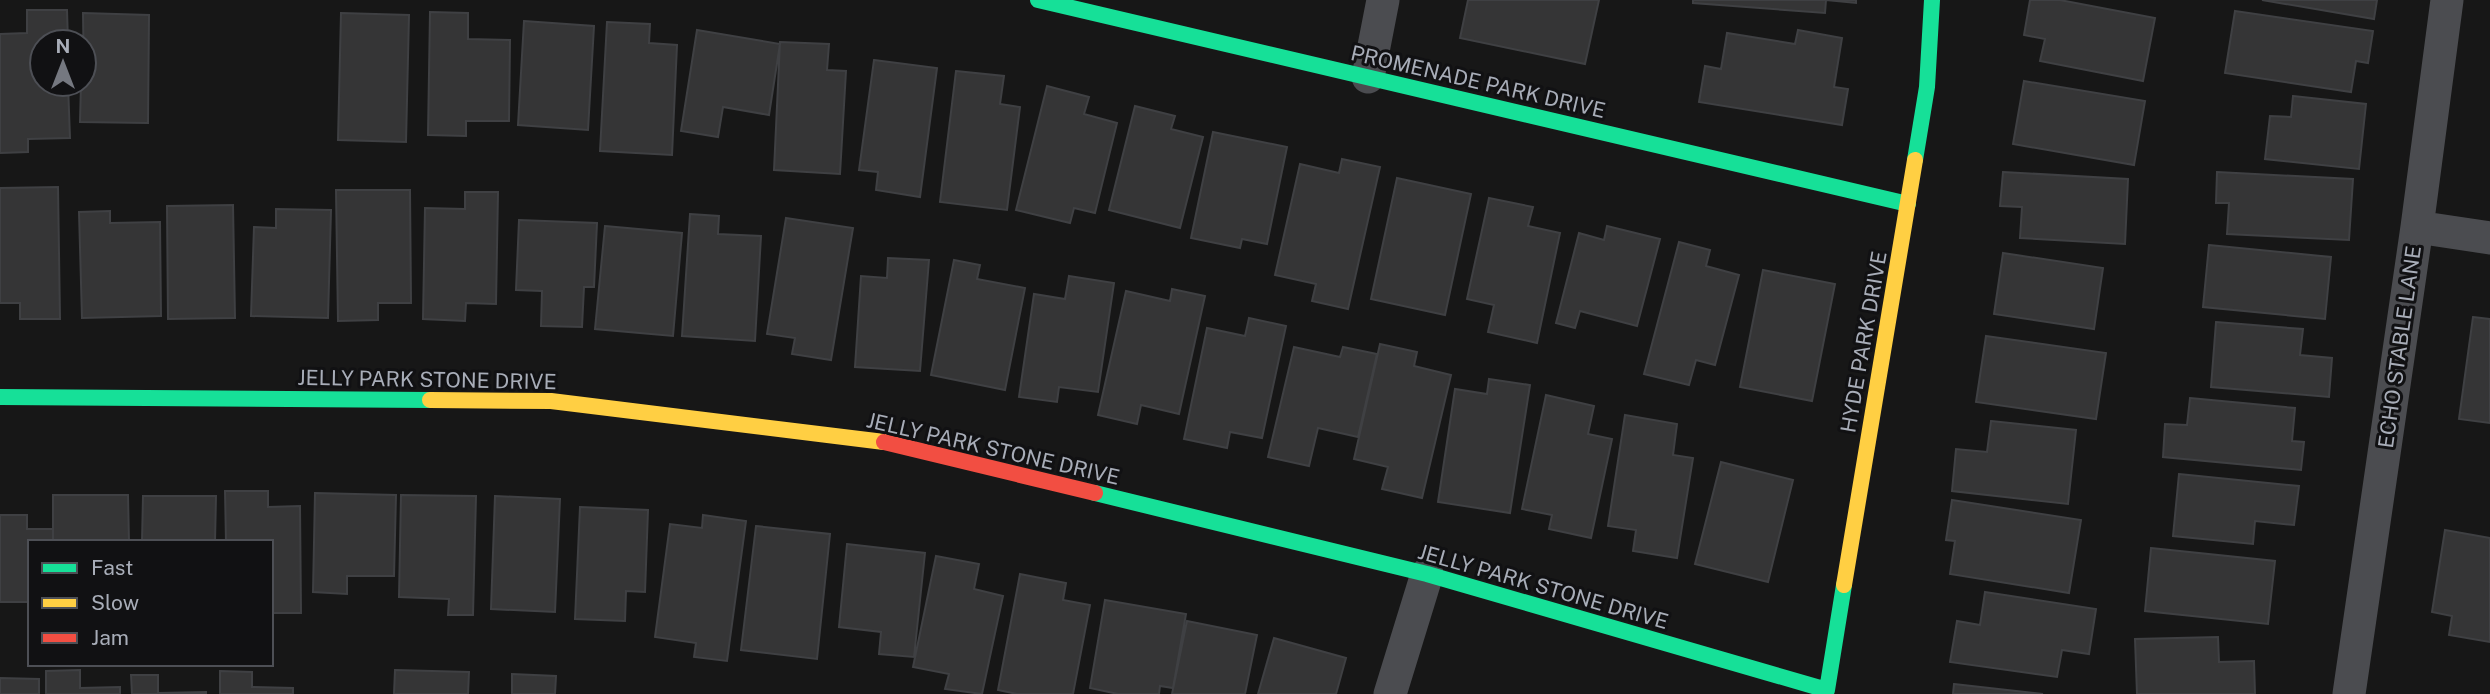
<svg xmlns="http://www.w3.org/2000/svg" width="2490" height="694" font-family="'Public Sans',sans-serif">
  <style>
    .building { fill: #353536; stroke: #3f4043; stroke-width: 2 }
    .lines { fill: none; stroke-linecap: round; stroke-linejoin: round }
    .street { stroke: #4b4c50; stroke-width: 33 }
    .fast { stroke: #16e098; stroke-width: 16 }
    .slow { stroke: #ffcf43; stroke-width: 16 }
    .jam { stroke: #f24e42; stroke-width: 16 }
    .labels { text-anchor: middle; stroke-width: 6; stroke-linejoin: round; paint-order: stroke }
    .street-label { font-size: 21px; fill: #a8adb8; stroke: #111113 }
  </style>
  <rect width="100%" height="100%" fill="#171717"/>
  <path class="building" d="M1468,0H1599L1585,64L1460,38Z
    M1693,0H1856V3L1826,0L1825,13L1693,3Z
    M2030,0H2060L2155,18L2143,81L2040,61L2045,39L2024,35Z
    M2262,0H2377L2374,19Z
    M27,10H67L68,42H42V84H68L70,138L28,139V152L0,153V34L27,33Z
    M2235,11L2373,31L2368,63L2356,61L2351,92L2225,73Z
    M430,12L468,13V39L510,40L509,121H466V136L428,135Z
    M83,13L149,15L148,123L80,122L81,84H84Z
    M341,13L409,15L406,142L338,140Z
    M524,21L594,26L588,130L518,125Z
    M607,22L650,24L649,43L677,45L672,155L600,151Z
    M697,30L780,44L769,115L723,107L718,137L681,131Z
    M1798,30L1842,38L1834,87L1848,89L1842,125L1699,102L1705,66L1721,69L1727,33L1795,44Z
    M780,42L829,44L827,70L846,71L840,174L774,170Z
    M874,60L937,68L920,197L876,190L878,172L859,170Z
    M956,71L1004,76L1000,104L1020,107L1007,210L940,202Z
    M2024,81L2145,101L2134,165L2013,144Z
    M1047,86L1089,97L1084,114L1117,123L1095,213L1074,208L1070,223L1016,210Z
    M2293,96L2366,104L2359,169L2265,159L2270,116L2291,117Z
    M1135,106L1175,116L1171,129L1203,137L1180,228L1109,210Z
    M1213,132L1287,147L1267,244L1242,239L1240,248L1191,238Z
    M1342,159L1380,167L1348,309L1312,301L1316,284L1275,275L1300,164L1339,173Z
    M2003,172L2128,179L2125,244L2020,238L2022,207L2000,206Z
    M2217,172L2353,179L2349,240L2227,234L2229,203H2216Z
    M1397,178L1471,194L1445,315L1371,299Z
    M58,187L60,319H20V303H0V188Z
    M336,190H410L411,303H378V320L338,321Z
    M465,192H498L496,304L466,303L465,321L423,319L425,208L465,209Z
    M1489,198L1533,207L1528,226L1560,233L1537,343L1488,332L1494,305L1467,299Z
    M233,205L235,318L168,319L167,206Z
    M276,209L331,210L328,318L251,316L254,227L276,228Z
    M110,211V223L160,222L161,316L82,318L79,212Z
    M690,214L719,216L718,234L761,236L755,341L682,336Z
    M786,218L853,228L831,360L792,354L795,338L767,334Z
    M519,220L597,223L594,287H584L582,327L541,326L542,291L516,290Z
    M605,226L682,233L673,336L595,329Z
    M1607,226L1660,239L1637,326L1580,311L1575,328L1556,323L1579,233L1604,240Z
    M1679,242L1710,250L1706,266L1739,275L1715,365L1696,360L1689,385L1644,374Z
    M2209,245L2331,257L2325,319L2203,307Z
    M2003,253L2103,268L2094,329L1994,314Z
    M888,258L929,260L920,371L855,367L861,276L887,278Z
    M954,260L980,265L977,279L1025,288L1005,390L931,375Z
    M1763,270L1835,284L1812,401L1740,387Z
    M1069,276L1114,283L1098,392L1059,387L1057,402L1019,397L1034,294L1065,299Z
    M1172,289L1205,296L1179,414L1141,405L1137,424L1098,415L1126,291L1170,301Z
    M2473,317L2490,319V423L2459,419Z
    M1249,318L1286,326L1262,438L1230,432L1227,448L1184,439L1207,328L1245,336Z
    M2216,322L2303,329L2300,355L2332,358L2329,397L2211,387Z
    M1986,336L2106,353L2096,419L1976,402Z
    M1380,344L1417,352L1414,366L1451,375L1422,498L1382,489L1388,467L1354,459Z
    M1294,347L1340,357L1343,347L1377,354L1358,437L1318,428L1309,466L1268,457Z
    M1489,379L1530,385L1510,513L1438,502L1455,389L1487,394Z
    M1546,395L1594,406L1588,434L1612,439L1591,538L1549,529L1552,515L1522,509Z
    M2190,398L2295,408L2292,441L2304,442L2301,470L2163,457L2165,424L2187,425Z
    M1625,415L1677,424L1673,455L1693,458L1677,558L1633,551L1636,530L1608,526Z
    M1991,421L2076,430L2068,504L1952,491L1956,449L1987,452Z
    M1721,462L1793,480L1768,582L1695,564Z
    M2179,474L2299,486L2294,525L2255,521L2253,544L2173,536Z
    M225,491H268V507L300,506L301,613H271V542H226Z
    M315,493L396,495L394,576H347V594L313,592Z
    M53,495H128L129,542H53Z
    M401,495L476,496L473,615H448L449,599L399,597Z
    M143,496H216L215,542H142Z
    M495,496L560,499L555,612L491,609Z
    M1952,500L2081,520L2069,593L1950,574L1955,541L1946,540Z
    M580,507L648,510L645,592L626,591L625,621L575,619Z
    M0,515H27V529H53V542H30V602H0Z
    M703,515L746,521L727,661L694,657L696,643L655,637L670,524L702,528Z
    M756,526L830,534L817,659L741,650Z
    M2445,530L2490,538V642L2449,635L2452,616L2432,612Z
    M847,544L925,553L914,657L879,654L881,632L839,627Z
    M2151,548L2275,561L2268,624L2145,611Z
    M936,556L979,564L974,589L1003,596L982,694L945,689L949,674L913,667Z
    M1020,574L1066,583L1063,600L1090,605L1073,694H1017L998,690Z
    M1985,592L2096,609L2089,654L2062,650L2057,677L1950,662L1957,621L1980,625Z
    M1105,600L1186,614L1173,688L1160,686L1159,694H1118L1090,688Z
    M1187,621L1257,635L1245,694H1172Z
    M2218,637L2219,662L2254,661L2255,694H2137L2135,639Z
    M1274,638L1346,658L1336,694H1258Z
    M80,670V688L120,687V694H46V671Z
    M395,670L469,672L468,694H394Z
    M220,671L252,672V687L293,688V694H220Z
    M512,674L556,676L555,694H512Z
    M131,675H158V693L206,692V694H132Z
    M0,678L39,679V694H0Z
    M1954,684L2043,694H1953Z"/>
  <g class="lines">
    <path class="street" d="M1368,77L1383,0
      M2417,227L2490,238
      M1390,694L1427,574
      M2349,694L2417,227L2447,0"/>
    <path class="fast" d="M1038,0L1908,204
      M1915,160L1927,87L1932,0
      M0,397L430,400
      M1095,493L1427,574L1827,690L1844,585"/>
    <path class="slow" d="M430,400L551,401L884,442
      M1844,585L1915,160"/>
    <path class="jam" d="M884,442L1095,493"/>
  </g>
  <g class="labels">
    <g class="street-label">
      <text transform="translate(1478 82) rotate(13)" y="7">PROMENADE PARK DRIVE</text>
      <text transform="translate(1864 342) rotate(-80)" y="7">HYDE PARK DRIVE</text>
      <text transform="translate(2400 347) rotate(-82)" y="7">ECHO STABLE LANE</text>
      <text transform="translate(427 380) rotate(1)" y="7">JELLY PARK STONE DRIVE</text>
      <text transform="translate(993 449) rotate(13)" y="7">JELLY PARK STONE DRIVE</text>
      <text transform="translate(1543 587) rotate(16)" y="7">JELLY PARK STONE DRIVE</text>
    </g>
  </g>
  <rect x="28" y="540" width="245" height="126" fill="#111113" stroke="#4d4f55" stroke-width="2"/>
  <rect x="42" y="563" width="35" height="10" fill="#16e098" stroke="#4d4f55" stroke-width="2"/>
  <text x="91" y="575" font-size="21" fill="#a8adb8">Fast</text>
  <rect x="42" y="598" width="35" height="10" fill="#ffcf43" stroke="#4d4f55" stroke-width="2"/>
  <text x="91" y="610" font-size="21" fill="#a8adb8">Slow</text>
  <rect x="42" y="633" width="35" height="10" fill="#f24e42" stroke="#4d4f55" stroke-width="2"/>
  <text x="91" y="645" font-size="21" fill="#a8adb8">Jam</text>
  <g transform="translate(63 63)"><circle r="33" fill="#111113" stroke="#4d4f55" stroke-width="2"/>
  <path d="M0-5L12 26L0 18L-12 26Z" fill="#757880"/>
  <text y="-10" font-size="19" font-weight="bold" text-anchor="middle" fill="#a8adb8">N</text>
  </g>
</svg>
